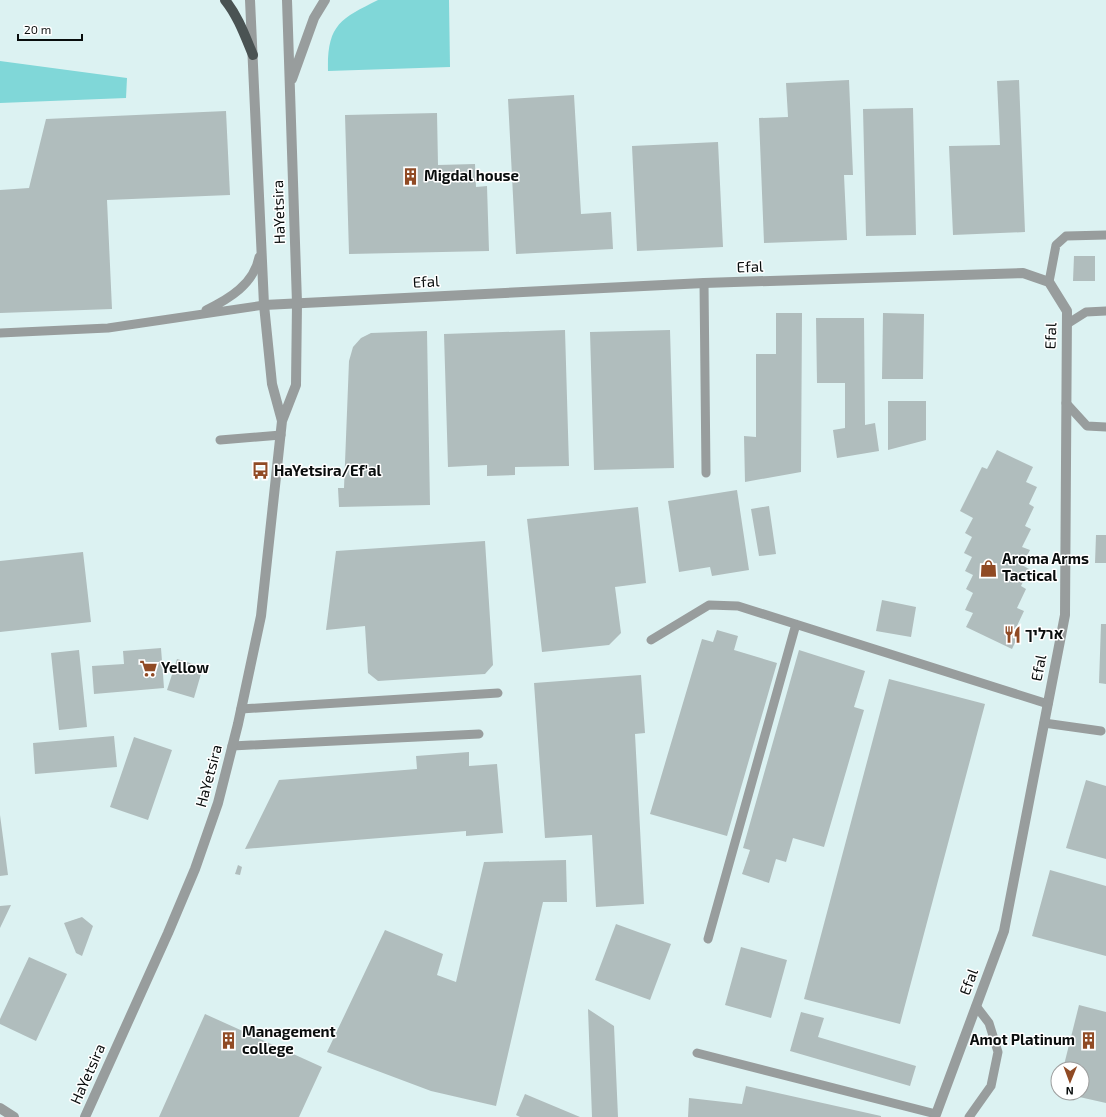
<svg xmlns="http://www.w3.org/2000/svg" width="1106" height="1117" font-family="'Exo 2',Heebo,sans-serif">
  <style>
    .built { fill: #dcf2f2; fill-rule: evenodd }
    .green { fill: #80d7d8 }
    .building { fill: #b0bdbd }
    .lines { fill: none; stroke-linecap: round; stroke-linejoin: round }
    .service { stroke: #989d9d; stroke-width: 9 }
    .minor { stroke: #989d9d; stroke-width: 10 }
    .tertiary { stroke: #989d9d; stroke-width: 10 }
    .primary { stroke: #4a5353; stroke-width: 10 }
    .labels { text-anchor: middle; stroke-width: 3; stroke-linejoin: round; paint-order: stroke }
    .poi-label { font-size: 15px; font-weight: bold; fill: #090d0d; stroke: #fff; text-anchor: start }
    .street-label { font-size: 15px; fill: #090d0d; stroke: #fff }
  </style>
  <rect width="100%" height="100%" fill="#effcfc"/>
  <path class="built" d="M0,0H1106V1117H0ZM1058,1069H1082V1093H1058Z"/>
  <path class="green" d="M378,0H449L450,67L328,71C327,25 340,19 378,0Z
    M0,61L127,78L126,98L0,103Z"/>
  <path class="building" d="M849,80L853,175H844L847,240L764,243L759,118L788,117L786,83Z
    M1019,80L1025,232L953,235L949,146L1000,145L997,81Z
    M574,95L581,214L611,212L613,249L516,254L508,99Z
    M913,108L916,235L866,236L863,109Z
    M226,111L230,195L107,200L112,309L0,313V190L29,188L46,119Z
    M437,113L438,165L475,164L476,187L487,186L489,251L349,254L345,115Z
    M718,142L723,247L637,251L632,146Z
    M1074,256H1095V281H1073Z
    M776,313H802L801,472L745,482L744,436L756,437V354H776Z
    M883,313L924,314L923,379H882Z
    M816,318H864L865,425L875,423L879,451L837,458L833,430L845,428V383H817Z
    M565,330L569,466L515,467V475L487,476V465L448,467L444,334Z
    M670,330L674,468L594,470L590,332Z
    M427,331L430,505L339,507L338,488H344L349,361L353,347L361,338L371,333Z
    M888,401H926V440L888,450Z
    M997,450L1033,467L1026,482L1037,487L1029,504L1034,507L1025,526L1031,529L1022,547L1030,550L1022,565L1029,569L1021,586L1026,589L1017,608L1024,611L1016,628L1021,630L1012,649L966,627L973,613L965,610L973,593L966,589L973,575L965,571L972,557L964,553L972,537L965,533L973,518L960,511L982,467L987,469Z
    M737,490L749,570L712,576L710,567L679,572L668,501Z
    M769,506L776,554L759,556L751,509Z
    M638,507L646,583L615,587L621,633L609,645L542,652L527,519Z
    M1096,535H1106V563H1095Z
    M485,541L493,665L485,674L378,681L368,673L365,626L326,630L336,551Z
    M83,552L91,622L0,632V561Z
    M882,600L916,607L911,637L876,631Z
    M1101,624H1106V684L1099,683Z
    M717,630L738,636L734,650L777,663L727,836L650,814L702,639L713,642Z
    M161,648L164,688L94,694L92,666L124,664L123,651Z
    M79,650L87,727L59,730L51,653Z
    M799,650L865,671L854,707L864,710L824,847L793,838L786,862L776,859L769,883L742,874L750,850L743,848Z
    M177,659L203,667L194,698L167,690Z
    M641,675L645,733L635,734L644,904L596,907L592,835L545,838L534,683Z
    M889,679L985,704L900,1024L804,999Z
    M114,736L117,767L35,774L33,743Z
    M134,737L172,750L148,820L110,807Z
    M469,752V766L497,764L503,833L466,836V831L245,849L279,780L417,769L416,756Z
    M1086,780L1106,786V859L1066,848Z
    M0,815L8,875L0,876Z
    M566,860L567,902H543L496,1106L431,1091L327,1052L385,930L443,954L437,975L456,982L484,862Z
    M238,865L242,867L240,875L235,874Z
    M1050,870L1106,886V956L1032,936Z
    M11,905L0,928V906Z
    M82,917L93,926L82,956L76,953L64,923Z
    M616,924L671,944L650,1000L595,980Z
    M741,947L787,960L771,1018L725,1005Z
    M29,957L67,974L36,1041L0,1024V1019Z
    M1079,1005L1106,1012V1103L1066,1094L1082,1093V1069H1063Z
    M588,1009L614,1026L618,1117H592Z
    M801,1012L824,1018L818,1037L916,1066L910,1086L790,1051Z
    M205,1014L322,1067L299,1117H159Z
    M746,1086L881,1116V1117H688L689,1098L742,1104Z
    M525,1094L580,1117H520L516,1115Z"/>
  <g class="lines">
    <path class="service" d="M1049,282L1056,245L1066,236L1106,235
      M704,283L706,473
      M206,310C229,299 254,284 259,257
      M1067,324L1086,312L1106,311
      M0,333L108,328L264,305
      M1066,403L1087,426L1106,427
      M220,440L281,435
      M651,640L709,605L738,606L1048,704
      M241,709L498,693
      M1044,723L1101,731
      M232,746L479,734
      M708,939L796,624
      M697,1053L936,1114
      M969,1117L991,1086L998,1052L989,1023L976,1006"/>
    <path class="minor" d="M264,305L704,283L1023,273L1049,282L1067,311L1065,615L1004,931L935,1117
      M0,1108L14,1117"/>
    <path class="tertiary" d="M250,0L264,305L272,384L282,421
      M292,79L314,18L325,0
      M85,1117L168,933L195,869L218,803L238,724L261,616L282,421L296,385L297,303L287,0"/>
    <path class="primary" d="M225,0C238,16 245,36 253,55"/>
  </g>
  <defs>
    <symbol id="building-bare" viewBox="-9 -9 18 18"><path d="M-4-6H4V6H1V3H-1V6H-4ZM-2.5-4.3h1.7v1.8h-1.7ZM.8-4.3h1.7v1.8H.8ZM-2.5-1h1.7V.8h-1.7ZM.8-1h1.7V.8H.8Z" fill="#904a24" stroke="#fff" stroke-width="2.5" paint-order="stroke"/></symbol>
    <symbol id="bus-bare" viewBox="-9 -9 18 18"><path d="M-5-6H5V4H4V6H2V4H-2V6H-4V4H-5ZM-3.5-4V0h7V-4ZM-3.5 1.2v1.5H-2V1.2ZM2 1.2v1.5H3.5V1.2Z" fill="#904a24" stroke="#fff" stroke-width="2.5" paint-order="stroke"/></symbol>
    <symbol id="shop-bare" viewBox="-9 -9 18 18"><path d="M-5-2.5h2.3a2.7 3.5 0 0 1 5.4 0H5L5.5 6h-11ZM-1.5-2.5h3a1.5 2.3 0 0 0-3 0Z" fill="#904a24" stroke="#fff" stroke-width="2.5" paint-order="stroke"/></symbol>
    <symbol id="restaurant-bare" viewBox="-9 -9 18 18"><path d="M-5-6h1v4h1v-4h1v4h1v-4h1v5L-1.5 .5V6h-2V.5L-5-1ZM5-6V6H3V1.5H1.5Q1.5-4 5-6Z" fill="#904a24" stroke="#fff" stroke-width="2.5" paint-order="stroke"/></symbol>
    <symbol id="supermarket-bare" viewBox="-9 -9 18 18"><path d="M-6-5.5h2.5l.6 2H6L4.5 2H-2.5L-4.4-4H-6ZM-1.5 3.2a1.3 1.3 0 1 0 .1 0ZM3 3.2a1.3 1.3 0 1 0 .1 0Z" fill="#904a24" stroke="#fff" stroke-width="2.5" paint-order="stroke"/></symbol>
  </defs>
  <g fill-rule="evenodd">
    <use href="#building-bare" x="398" y="164" width="25" height="25"/>
    <use href="#bus-bare" x="248" y="458" width="25" height="25"/>
    <use href="#shop-bare" x="976" y="556" width="25" height="25"/>
    <use href="#restaurant-bare" x="1000" y="622" width="25" height="25"/>
    <use href="#supermarket-bare" x="136" y="656" width="25" height="25"/>
    <use href="#building-bare" x="1076" y="1028" width="25" height="25"/>
    <use href="#building-bare" x="216" y="1028" width="25" height="25"/>
  </g>
  <g class="labels">
    <g class="poi-label">
      <text x="424" y="181">Migdal house</text>
      <text x="274" y="476">HaYetsira/Ef'al</text>
      <text x="1002" y="564">Aroma Arms<tspan x="1002" dy="17">Tactical</tspan></text>
      <text x="1025" y="639">ארליך</text>
      <text x="161" y="673">Yellow</text>
      <text x="242" y="1037">Management<tspan x="242" dy="17">college</tspan></text>
      <text x="1075" y="1045" text-anchor="end">Amot Platinum</text>
    </g>
    <g class="street-label">
      <text transform="translate(279 212) rotate(-92)" y="5">HaYetsira</text>
      <text transform="translate(750 267) rotate(-2)" y="5">Efal</text>
      <text transform="translate(426 282) rotate(-3)" y="5">Efal</text>
      <text transform="translate(1051 336) rotate(-88)" y="5">Efal</text>
      <text transform="translate(1039 668) rotate(-79)" y="5">Efal</text>
      <text transform="translate(209 776) rotate(-75)" y="5">HaYetsira</text>
      <text transform="translate(969 982) rotate(-70)" y="5">Efal</text>
      <text transform="translate(88 1074) rotate(-66)" y="5">HaYetsira</text>
    </g>
  </g>
  <g transform="translate(1070 1081) rotate(181)"><circle r="19" fill="#ffffff" stroke="#9d9e9e"/>
  <path d="M0-3L7 15L0 10L-7 15Z" fill="#904a24"/>
  <text y="-6" font-size="11" font-weight="bold" text-anchor="middle" fill="#090d0d">N</text>
  </g>
  <path d="M18 34v6h64v-6" fill="none" stroke="#090d0d" stroke-width="2"/>
  <text x="24" y="34" font-size="12" fill="#090d0d" stroke="#ffffff" stroke-width="3" paint-order="stroke">20 m</text>
</svg>
